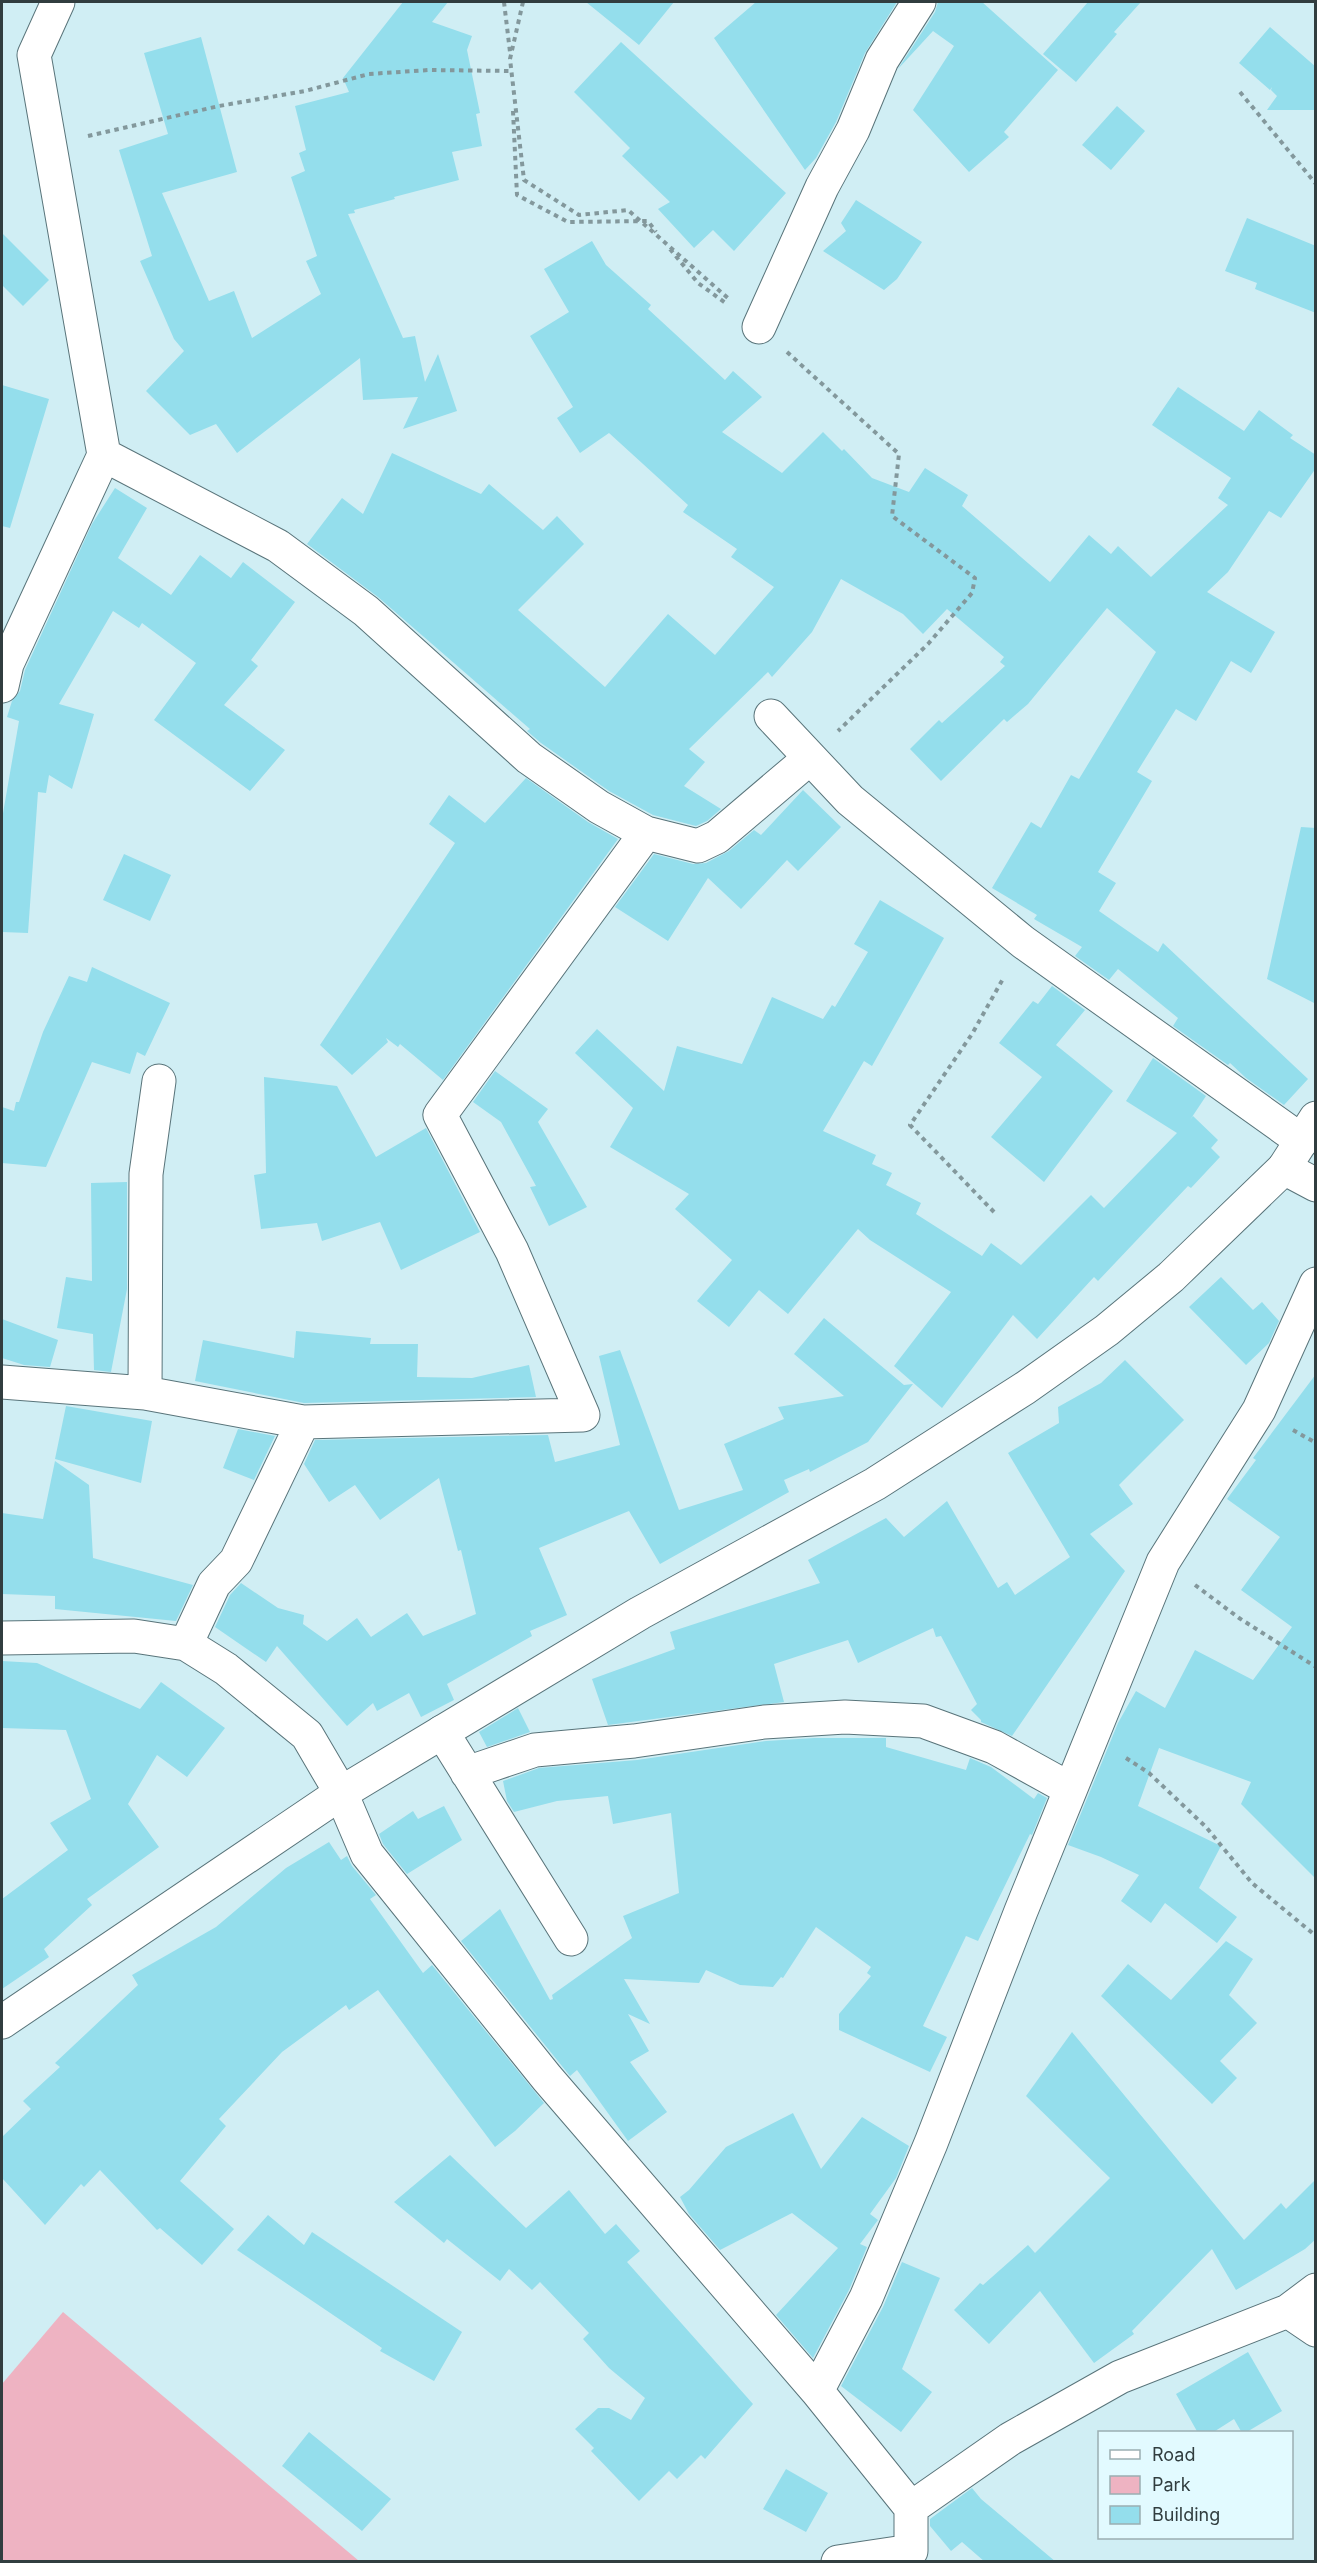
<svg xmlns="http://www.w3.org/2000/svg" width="1317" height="2563" font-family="Inter,sans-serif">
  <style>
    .green { fill: #eeb3c2 }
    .building { fill: #94deec }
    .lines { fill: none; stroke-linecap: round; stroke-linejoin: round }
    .minor-casing { stroke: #59747a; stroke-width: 35 }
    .tertiary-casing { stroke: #59747a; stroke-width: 35 }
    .path { stroke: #83989c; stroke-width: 4; stroke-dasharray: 4.5 4.5; stroke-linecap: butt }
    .minor { stroke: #fff; stroke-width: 33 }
    .tertiary { stroke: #fff; stroke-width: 33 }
  </style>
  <rect width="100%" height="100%" fill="#d0eef4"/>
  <path class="green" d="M63,2312L359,2561H2V2384Z"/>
  <path class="building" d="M403,2H448L432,22L472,36L467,50L480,113L476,114L482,146L452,152L459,180L394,197L395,199L354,210L355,213L348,214L403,338L415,336L425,382L438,354L457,411L403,429L418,397L363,400L360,358L237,453L216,424L190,435L146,391L184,351L174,339L140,261L152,256L119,150L168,134L144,53L201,37L237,172L162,193L209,301L234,291L252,338L321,294L306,261L317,256L291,177L305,171L299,153L306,150L295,106L349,92L343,78Z
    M586,2H674L639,45Z
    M756,2H897L865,53L836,122L816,158L805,170L714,38Z
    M938,2H982L1058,70L1004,132L1009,137L969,172L913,110L954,46L933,31L898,69L935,12Z
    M1088,2H1141L1114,32L1117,34L1076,82L1043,54Z
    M1270,27L1316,67V110H1267L1277,96L1271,90L1272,87L1270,90L1239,63Z
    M621,42L786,193L734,251L713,230L694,248L658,209L670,202L622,156L630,148L574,92Z
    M1117,106L1145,131L1111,170L1082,145Z
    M856,200L922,242L897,279L884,290L823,251L846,231L841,223Z
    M1247,218L1316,246V313L1255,289L1257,283L1225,271Z
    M2,233L49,280L23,306L2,285Z
    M592,241L606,265L651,305L648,309L725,380L733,371L762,397L722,432L782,473L823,432L842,451L844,449L872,478L909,492L925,468L968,495L962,506L1050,582L1089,535L1111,554L1118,546L1151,577L1228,505L1218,498L1231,478L1152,425L1178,387L1244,431L1259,410L1293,435L1290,438L1316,455V468L1281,518L1269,511L1228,572L1207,592L1275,632L1251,673L1231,661L1196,721L1176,709L1137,772L1152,781L1098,872L1116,883L1099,911L1158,952L1163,943L1308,1079L1284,1105L1246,1078L1230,1063L1228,1065L1173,1026L1178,1018L1118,969L1109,980L1075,956L1082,947L1034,919L1037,915L992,888L1031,822L1041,828L1071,775L1079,779L1156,652L1107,608L1028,704L1007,722L1004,719L941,781L910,749L939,720L942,723L1005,666L1000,662L1004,657L947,609L923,634L903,614L841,579L812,632L772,677L768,672L689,749L705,762L684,786L721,809L707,821L696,826L653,815L609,791L541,743L527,731L530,729L378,597L307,544L342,498L363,514L392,453L481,494L489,484L543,530L557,516L584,544L518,610L605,687L668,614L715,655L774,587L731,557L737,549L683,512L688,505L609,433L580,453L557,418L573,407L530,336L569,312L544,269Z
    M2,385L49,399L10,528L2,526Z
    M115,488L147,508L118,558L171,595L200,555L231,578L243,562L295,602L251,660L258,666L224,705L285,750L250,791L154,720L196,663L142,623L139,628L113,611L59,704L94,714L72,789L49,775L46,793L38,792L28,933L2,932V819L19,721L7,717L12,701L20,691L25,670L92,524Z
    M526,778L588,822L618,839L443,1080L400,1044L398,1047L386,1038L388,1042L352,1075L320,1045L455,843L429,824L449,795L485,823Z
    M803,790L841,827L798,871L787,860L741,909L708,878L668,941L615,907L654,854L693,864L706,863L729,851L754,830L761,835Z
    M1301,827L1316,828V1004L1267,979Z
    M124,854L171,875L150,921L103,900Z
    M880,900L944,938L872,1066L864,1061L823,1131L876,1155L872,1164L892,1173L886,1185L921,1203L916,1214L982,1256L991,1243L1021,1265L1091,1195L1104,1208L1177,1133L1126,1101L1153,1058L1206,1096L1190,1120L1193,1116L1218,1140L1211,1148L1220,1157L1191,1188L1188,1186L1098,1281L1094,1277L1037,1339L1013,1315L942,1408L894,1366L951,1292L870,1240L858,1229L788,1314L759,1290L729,1327L697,1301L732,1260L675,1209L689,1194L610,1147L633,1108L575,1053L597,1029L664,1091L677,1046L742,1064L772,997L823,1019L832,1005L835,1007L868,952L854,944Z
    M92,967L170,1003L145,1056L137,1052L130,1074L92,1062L46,1167L2,1163V1107L14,1111L16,1102H19L43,1032L69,976L87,982Z
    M1052,986L1085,1010L1056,1045L1113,1091L1044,1182L991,1137L1042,1077L999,1043L1033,1001L1038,1004Z
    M495,1071L548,1109L538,1122L587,1207L549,1226L530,1187L536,1186L501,1122L473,1102Z
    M264,1077L337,1086L376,1157L426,1128L480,1232L401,1270L380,1222L322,1241L317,1223L261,1229L254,1175L266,1173Z
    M127,1182V1289L111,1372L94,1370L93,1334L57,1328L66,1277L92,1281L91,1183Z
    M1221,1277L1253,1310L1262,1302L1279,1321L1269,1343L1246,1365L1189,1307Z
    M824,1318L904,1385L913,1384L868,1442L810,1472L809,1469L784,1480L789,1492L660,1564L629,1511L539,1548L567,1615L530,1631L532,1636L447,1684L454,1700L421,1717L409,1693L377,1711L373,1703L347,1726L277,1646L266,1662L215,1627L230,1595L241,1583L278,1608L304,1615L303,1624L327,1641L357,1618L371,1637L407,1613L423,1636L476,1614L461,1550L458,1551L439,1478L380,1520L355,1485L329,1502L304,1464L315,1440L548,1435L555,1462L620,1445L599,1356L620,1350L679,1510L743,1490L724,1444L784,1419L778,1407L844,1396L794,1354Z
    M2,1319L58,1340L50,1367L24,1365L2,1358Z
    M296,1331L371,1338L370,1344H418L417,1377L472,1378L529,1365L536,1397L304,1403L195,1381L203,1340L294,1358Z
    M1125,1360L1184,1420L1119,1485L1133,1504L1090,1534L1125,1571L1012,1736L981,1722V1720L971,1710L977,1704L941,1636L936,1637L933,1628L858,1663L848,1640L774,1664L784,1702L608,1725L592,1679L675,1649L670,1632L820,1583L808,1560L886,1518L904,1537L947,1501L998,1588L1007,1582L1015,1595L1070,1557L1008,1453L1059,1423L1058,1407L1101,1383Z
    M1316,1374V1879L1241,1804L1251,1782L1159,1748L1138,1806L1221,1846L1199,1888L1237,1917L1217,1943L1165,1903L1151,1923L1121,1901L1139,1875L1101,1857L1068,1845L1118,1723L1136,1691L1165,1708L1195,1650L1253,1680L1292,1627L1241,1590L1280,1537L1227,1499L1256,1460L1253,1458Z
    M66,1406L152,1421L141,1483L55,1459Z
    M238,1429L275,1436L254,1480L223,1468Z
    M55,1461L89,1485L93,1558L193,1585L176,1621L55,1609V1596L2,1594V1513L43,1519Z
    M2,1661L37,1663L140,1709L161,1682L225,1728L187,1777L157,1755L128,1804L159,1847L87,1899L92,1905L44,1949L49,1957L2,1989V1899L68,1850L50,1823L91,1799L66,1730L2,1728Z
    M518,1708L530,1732L487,1747L479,1732Z
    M814,1738H886V1747L966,1770L970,1758L991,1767L1034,1799L1038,1793L1047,1798L1032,1835L1030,1834L978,1941L966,1936L923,2026L947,2037L930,2072L839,2030V2014L871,1976L867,1973L871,1967L816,1927L783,1978L781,1977L773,1987L740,1985L706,1970L699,1983L624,1979L650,2024L628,2014L649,2051L630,2062L667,2112L628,2141L577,2070L570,2076L461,1941L500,1909L550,2000L553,1999L552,1995L632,1938L623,1916L679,1893L671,1813L613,1824L608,1796L557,1801L514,1812L507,1801L503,1781L539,1768L637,1760L766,1741Z
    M444,1806L462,1840L407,1874L383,1844L379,1834L413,1811L418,1819Z
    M329,1842L341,1860L347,1856L352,1866L376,1895L370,1899L423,1973L432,1965L544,2103L515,2131L495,2147L378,1990L349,2010L346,2005L282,2052L219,2119L226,2126L180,2181L234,2229L202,2265L160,2228L157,2230L100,2170L84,2187L81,2184L45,2225L2,2178V2137L31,2109L23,2101L60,2067L55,2063L138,1985L132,1975L216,1927L286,1868Z
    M1226,1941L1253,1959L1229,1995L1257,2023L1220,2061L1237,2078L1212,2104L1101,1996L1128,1964L1171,2000Z
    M1072,2032L1244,2240L1281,2203L1286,2209L1316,2179V2239L1305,2249L1236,2290L1212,2249L1132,2331L1134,2334L1094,2363L1040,2291L989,2344L954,2310L980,2283L983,2285L1028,2245L1035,2253L1110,2178L1026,2096Z
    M793,2113L821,2169L862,2117L909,2146L896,2178L870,2214L878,2220L860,2244L867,2247L849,2290L813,2358L776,2315L838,2248L792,2213L720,2250L689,2214L680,2197L689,2190L726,2147Z
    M450,2155L526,2228L569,2190L605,2234L616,2224L640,2251L627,2262L753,2404L705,2459L701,2455L677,2479L669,2471L639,2501L591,2451L594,2448L575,2429L598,2408H609L631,2420L645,2398L609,2368L583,2339L589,2333L540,2282L532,2290L509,2269L500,2281L447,2239L444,2243L394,2202Z
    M268,2215L304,2245L312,2232L462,2332L434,2381L380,2351L382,2348L237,2250Z
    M902,2262L940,2278L902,2369L932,2392L901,2432L841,2386L883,2307Z
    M1248,2352L1282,2411L1245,2433H1242L1234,2419L1212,2433H1198L1176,2394Z
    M309,2432L391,2499L362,2531L282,2466Z
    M786,2469L828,2493L806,2532L763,2509Z
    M972,2488L981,2499L1056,2562H985L962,2542L951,2551L930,2526V2519Z"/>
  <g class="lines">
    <defs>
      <path id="minor" d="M759,327L822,187L853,130L882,60L919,2
        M104,455L278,546L366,611L529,758L599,807L646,833L698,846L717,837L810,758
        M2,686L7,664L104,455L34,55L58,2
        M771,716L850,800L1023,942L1302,1141
        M1284,1168L1316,1185
        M2,1382L145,1393L303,1422L583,1415L512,1251L440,1115L646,833
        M145,1393L146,1174L159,1081
        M2,1638L134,1636L186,1644L226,1669L307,1735L341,1793L367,1854L547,2078L817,2391L911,2508V2551L838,2562
        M186,1644L214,1584L236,1561L303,1422
        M442,1732L571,1939
        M467,1773L535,1750L634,1741L764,1722L845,1717L923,1721L994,1747L1070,1789
        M1288,2311L1316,2290
        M817,2391L866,2298L931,2143L1021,1911L1163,1562L1259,1410L1316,1284
        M911,2508L1010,2439L1120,2377L1288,2311L1316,2330"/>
      <path id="tertiary" d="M2,2022L341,1793L640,1613L875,1484L1025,1388L1107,1330L1171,1277L1284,1168L1316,1118"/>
    </defs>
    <use href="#minor" class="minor-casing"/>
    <use href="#tertiary" class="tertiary-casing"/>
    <path class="path" d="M504,2L510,52
      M523,2L510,59L524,180L579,215L628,210L730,300
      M1240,92L1316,184
      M513,111L517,195L568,222L648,221L656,232
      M88,136L219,106L305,91L369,74L429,70L512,71
      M670,249L698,283L727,304
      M787,352L899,454L892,516L975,578L972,593L928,644L838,731
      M994,1212L910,1125L972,1034L1004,977
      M1293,1430L1316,1443
      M1195,1585L1239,1618L1316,1667
      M1126,1758L1149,1773L1206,1827L1252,1883L1316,1936"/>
    <use href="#minor" class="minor"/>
    <use href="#tertiary" class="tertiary"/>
  </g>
  <rect width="1317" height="2563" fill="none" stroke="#313d3f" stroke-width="6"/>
  <rect x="1098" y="2431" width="195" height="108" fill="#e2faff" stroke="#9baeb2" stroke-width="1.5"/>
  <rect x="1110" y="2450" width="30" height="9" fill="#ffffff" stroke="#9baeb2" stroke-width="1.5"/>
  <text x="1152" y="2461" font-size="18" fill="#313d3f">Road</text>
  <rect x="1110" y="2476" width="30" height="18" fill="#eeb3c2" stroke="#9baeb2" stroke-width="1.5"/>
  <text x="1152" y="2491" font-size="18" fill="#313d3f">Park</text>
  <rect x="1110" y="2506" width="30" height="18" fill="#94deec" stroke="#9baeb2" stroke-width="1.5"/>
  <text x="1152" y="2521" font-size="18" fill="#313d3f">Building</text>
</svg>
